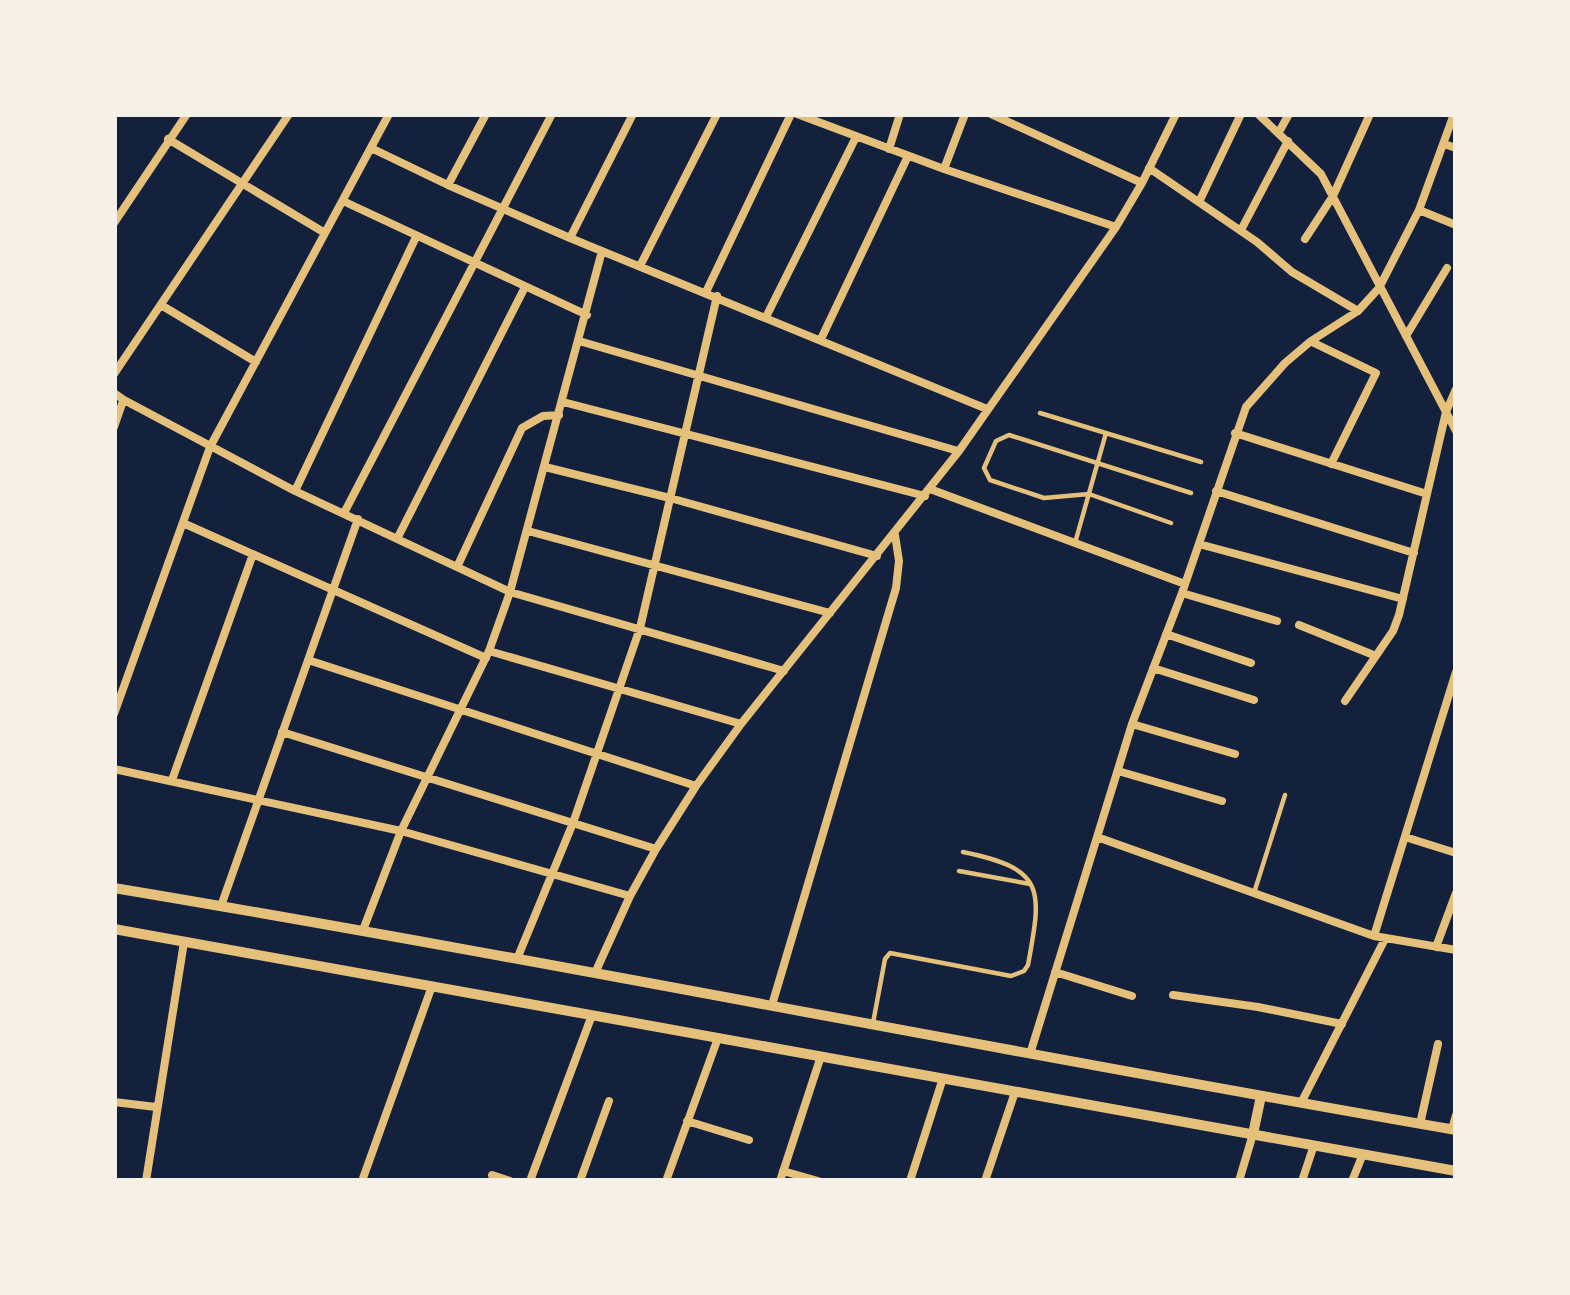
<svg xmlns="http://www.w3.org/2000/svg" width="1570" height="1295" font-family="Montserrat,sans-serif">
  <style>
    .lines { fill: none; stroke-linecap: round; stroke-linejoin: round }
    .service { stroke: #e5c07b; stroke-width: 4.5 }
    .minor { stroke: #e5c07b; stroke-width: 8 }
    .secondary { stroke: #e5c07b; stroke-width: 10 }
  </style>
  <rect width="100%" height="100%" fill="#14213d"/>
  <g class="lines">
    <path class="service" d="M1040,413L1201,462
      M1171,523L1089,494L1044,498L990,480L984,468L996,441L1009,435L1191,493
      M1075,543L1106,433
      M959,871L1030,884
      M1254,893L1285,795
      M873,1023L885,959L890,953L1011,976L1024,971L1028,965C1042,889 1046,869 963,852"/>
    <path class="minor" d="M797,114L944,169L1116,227
      M991,114L1142,183
      M1258,114L1321,174L1456,431
      M1279,132L1289,114
      M168,139L325,233
      M1444,144L1456,148
      M371,148L448,185L570,238L987,409
      M889,149L900,114
      M1149,168L1257,242L1292,272L1358,311
      M944,169L965,114
      M448,185L486,114
      M343,201L587,315
      M1199,202L1241,114
      M1419,210L1456,225
      M114,223L187,114
      M1241,230L1288,141
      M570,238L633,114
      M1305,239L1333,196L1370,114
      M640,266L717,114
      M706,292L791,114
      M161,305L256,362
      M766,317L856,137
      M1406,336L1447,268
      M821,339L908,156
      M579,341L958,451
      M1312,342L1376,373L1331,464
      M114,374L289,114
      M114,393L124,400L295,491L510,592L784,671
      M563,402L925,496
      M114,427L123,401
      M1235,433L1427,494
      M545,467L670,498L877,556
      M930,489L1185,584
      M295,491L416,237
      M1216,491L1414,553
      M344,513L552,114
      M183,523L486,658
      M528,531L830,613
      M398,537L525,287
      M1199,544L1403,599
      M458,565L522,428L543,416L559,415
      M1182,593L1277,621
      M1299,625L1376,656
      M1166,634L1251,663
      M489,651L741,724
      M308,660L696,786
      M1153,668L1254,700
      M1345,701L1393,631L1399,615L1446,412L1456,389
      M114,714L210,447L389,114
      M1132,724L1235,754
      M282,732L656,849
      M114,769L401,831L630,896
      M1118,771L1222,801
      M172,780L253,554
      M1097,837L1374,936L1456,950
      M1405,837L1456,853
      M221,906L358,519
      M363,930L401,831L489,651L510,592L602,251
      M1374,936L1456,672
      M1436,947L1456,893
      M517,959L573,823L640,628L717,296
      M1055,972L1132,996
      M595,973L630,896L656,849L696,786L741,724L959,451L1116,227L1142,183L1176,114
      M1173,995L1258,1007L1342,1024
      M772,1005L896,588L899,561L895,535
      M1030,1054L1132,724L1182,593L1246,407L1285,363L1311,341L1358,311L1379,288L1419,210L1454,114
      M114,1102L156,1107
      M1301,1103L1385,939
      M687,1121L749,1140
      M1420,1124L1438,1044
      M1452,1129L1456,1115
      M783,1171L818,1181
      M492,1175L510,1181
      M146,1181L184,942
      M362,1181L432,986
      M530,1181L592,1015
      M580,1181L609,1101
      M666,1181L718,1038
      M780,1181L821,1056
      M910,1181L943,1078
      M985,1181L1015,1092
      M1239,1181L1253,1134
      M1302,1181L1314,1145
      M1352,1181L1363,1154"/>
    <path class="secondary" d="M114,888C562,963 1008,1053 1456,1130
      M114,929L1456,1171
      M1253,1134L1261,1096"/>
  </g>
  <rect width="1570" height="1295" fill="none" stroke="#f6f1e7" stroke-width="234"/>
</svg>
